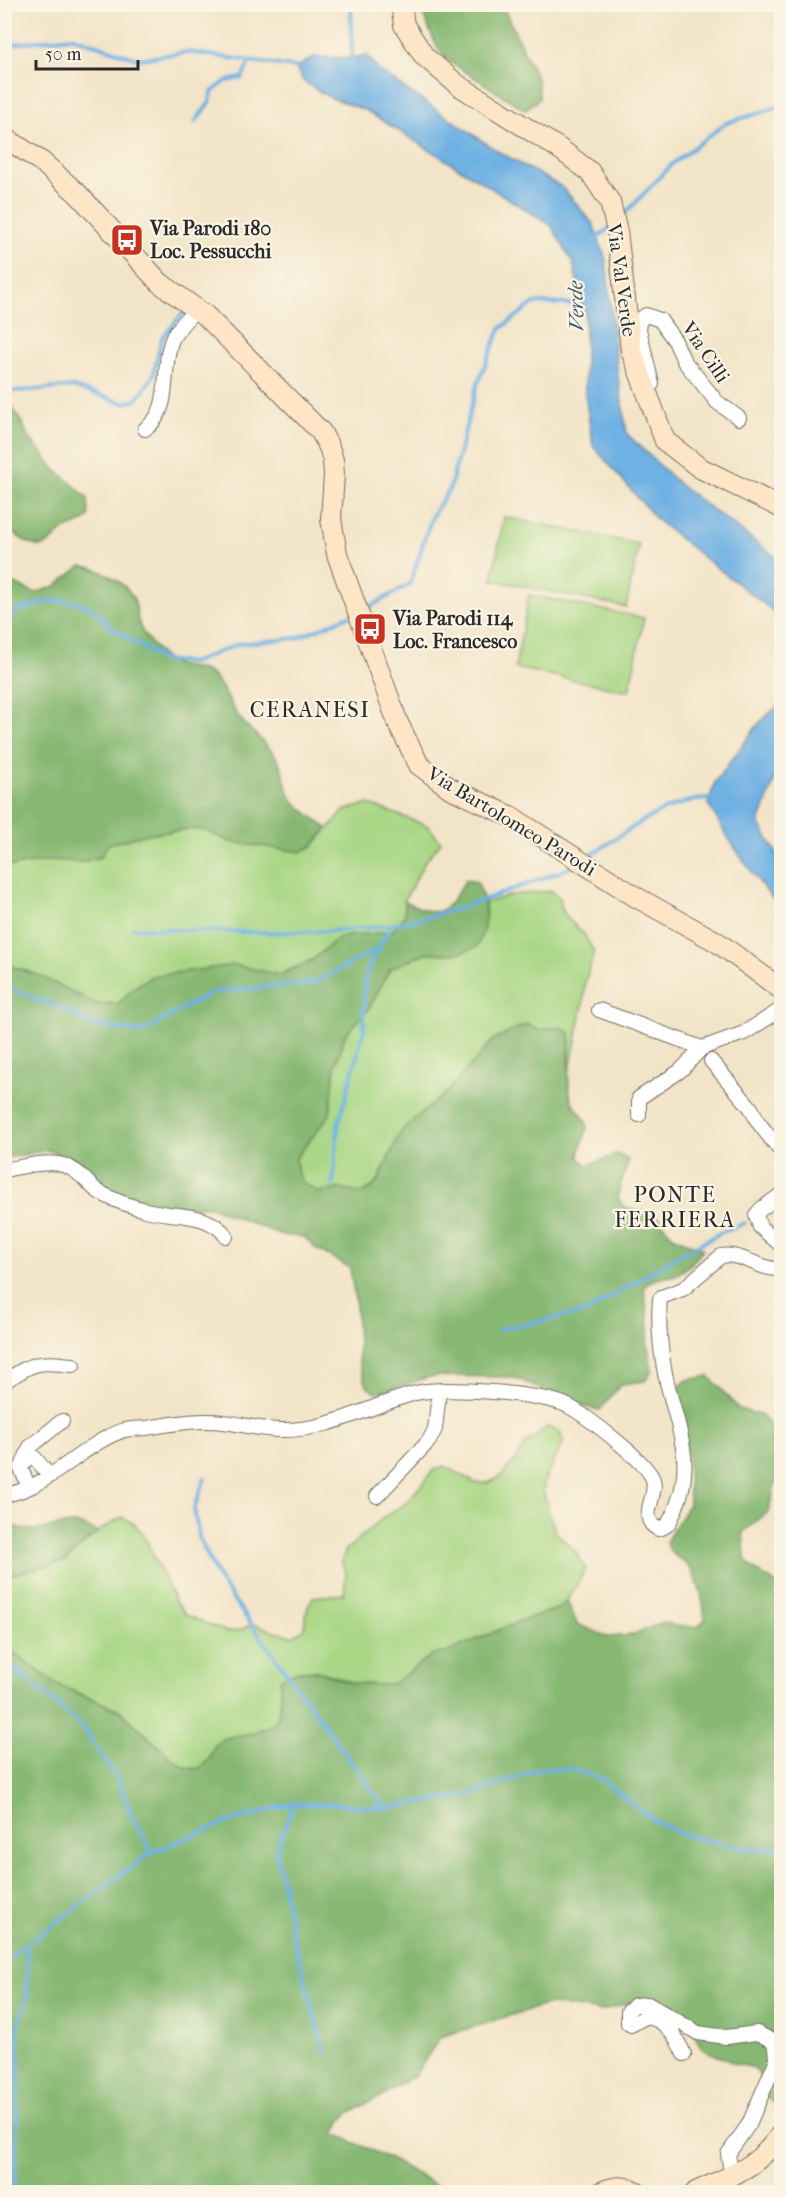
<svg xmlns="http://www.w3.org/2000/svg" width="786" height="2197" font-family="'IM FELL French Canon',serif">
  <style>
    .green { fill: #a9d785; stroke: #6a8158; stroke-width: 1.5 }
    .forest { fill: #86b872; stroke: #58724e; stroke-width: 1.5 }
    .water { fill: #6eb1e3; stroke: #4c6e87; stroke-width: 1.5 }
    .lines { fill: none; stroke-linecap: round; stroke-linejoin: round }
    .stream { stroke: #6eb1e3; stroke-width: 4 }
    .street-casing { stroke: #716c62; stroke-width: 16 }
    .secondary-casing { stroke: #716c62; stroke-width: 22 }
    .street { stroke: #fff; stroke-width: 14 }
    .secondary { stroke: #fee5c5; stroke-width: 20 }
    .labels { text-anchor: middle; stroke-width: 4.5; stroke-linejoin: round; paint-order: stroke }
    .poi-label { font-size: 20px; font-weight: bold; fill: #2b2b2b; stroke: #fcf5e5; text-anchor: start }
    .street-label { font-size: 20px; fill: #2b2b2b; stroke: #fcf5e5 }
    .water-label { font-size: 21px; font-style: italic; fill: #425a6b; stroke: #fcf5e5 }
    .quarter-label { font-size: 22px; letter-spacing: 1.5px; fill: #2b2b2b; stroke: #fcf5e5 }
  </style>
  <rect width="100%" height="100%" fill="#fcf5e5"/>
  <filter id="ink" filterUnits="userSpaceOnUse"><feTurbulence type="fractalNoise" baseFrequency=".0167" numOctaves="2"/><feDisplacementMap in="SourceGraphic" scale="12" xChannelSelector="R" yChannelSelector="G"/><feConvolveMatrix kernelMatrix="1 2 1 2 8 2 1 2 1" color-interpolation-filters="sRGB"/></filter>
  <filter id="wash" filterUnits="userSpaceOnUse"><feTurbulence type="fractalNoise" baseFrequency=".008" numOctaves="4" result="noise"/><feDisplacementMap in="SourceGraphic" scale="24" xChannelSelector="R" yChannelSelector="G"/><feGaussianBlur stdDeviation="1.35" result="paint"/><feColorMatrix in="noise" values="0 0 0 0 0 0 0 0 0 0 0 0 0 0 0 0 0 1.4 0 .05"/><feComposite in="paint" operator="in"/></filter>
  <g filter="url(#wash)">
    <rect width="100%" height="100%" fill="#f2e4c8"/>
    <path class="green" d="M504,517L639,544L626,607L492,580Z
      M529,595L644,618L629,691L515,668Z
      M369,804L428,826L441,842L425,862L404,901L406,915L393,931L340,937L312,960L279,975L235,965L152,976L132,989L119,1003L96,1004L38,975L5,964V867L54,860L81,862L101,857L108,844L148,834L192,829L204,830L231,842L313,846L345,810Z
      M552,891L560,898L562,909L568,919L584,934L594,952L585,983L583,1005L570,1070V1033L560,1027L494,1039L448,1091L405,1127L398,1137L379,1179L372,1187L361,1193L339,1189L318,1192L302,1182L297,1170L296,1158L330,1114L335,1067L345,1035L368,1010L390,969L425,952L446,954L486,915L485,903L511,895Z
      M547,1427L559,1431L564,1441L545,1479L543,1491L555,1532L575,1551L586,1569L567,1601L557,1609L525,1619L445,1654C420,1655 414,1674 394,1683C369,1694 340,1675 316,1671C311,1670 304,1671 298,1671L274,1724L252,1733L224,1738L215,1745L208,1761L198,1769L185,1767L174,1761L119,1710L58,1685L5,1646L4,1576L65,1561L97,1532L122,1517L135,1524L143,1534L176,1603L186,1615L227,1632L241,1630L252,1624L292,1636L303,1630L308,1607L313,1597L344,1594L346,1571L341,1562L346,1550L384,1517L406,1503L434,1470L445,1466L475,1483H488L500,1477L517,1458L524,1445Z"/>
    <path class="forest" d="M419,5H502L538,81L539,99L525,110L447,60L436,45Z
      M5,403H9L23,424L27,435L54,468L88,498L89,517C81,525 73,525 64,530C57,534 53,542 46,545C33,551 14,533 5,526Z
      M81,566C99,567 130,584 135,603C138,615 137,626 146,637C152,645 163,658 172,663C185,670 203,665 214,677C224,688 230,704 238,716C250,732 268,743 278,760C284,770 284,784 290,795C297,808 315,818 327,828L313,846L301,852L231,842L204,830L192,829L148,834L108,844L101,857L81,862L54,860L5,867V580L35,593L56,586Z
      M466,880L477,882C488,904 488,925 477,947L456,954L425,953L390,969L368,1010L345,1035L335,1067L330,1114L296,1158L297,1170L302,1182L318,1192L339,1189L361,1193L372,1188L379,1179L398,1137L405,1127L448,1091L494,1039L527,1024L538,1030L560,1027L570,1033C570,1055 566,1078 571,1099C574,1109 587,1116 587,1127C587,1136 579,1146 579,1158L588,1165L618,1154L628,1159C627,1172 615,1191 619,1199C624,1214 640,1209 651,1213C663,1217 664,1230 673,1236C682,1241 694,1245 703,1249C697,1259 686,1270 675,1275C661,1280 655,1275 644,1287L649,1328L647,1340L652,1371L645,1381L621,1384L600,1410L588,1408L513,1377L433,1376L377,1393L367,1386L359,1364L356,1306L350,1268L315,1248L304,1237L282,1235L210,1207L167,1206L123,1196L104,1185L91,1169L48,1150L5,1158L4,964L38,975L96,1004L119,1003L132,989L152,976L235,965L280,975L312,960L340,937L393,931L405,915L404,901C444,920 443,914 466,880Z
      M709,1376L739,1409L762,1416L770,1424L777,1478L768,1512L743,1532L745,1559L753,1568L781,1587V2103L774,2104L761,2089L760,2077L755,2068L734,2063L702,2049L684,2015L664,2004L642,1999L600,2011L568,2006L545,2005L440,2037L416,2074L379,2098L350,2112L342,2120L335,2134L386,2157L438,2186L467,2192H5L4,1646L58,1685L119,1710L174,1761L185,1767L198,1769L208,1761L215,1745L225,1738L252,1733L274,1724L280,1710V1679L298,1671H317L348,1682L379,1685L394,1683L433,1654L445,1653L525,1619L557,1609L567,1601L577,1624L608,1637L632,1635L663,1622L675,1626L698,1627L705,1619C703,1601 700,1582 689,1567C680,1556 671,1558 666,1542L689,1504L688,1461L678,1398L679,1387L687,1380Z
      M5,1522C35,1539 46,1524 75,1524C82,1524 91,1529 97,1532L65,1561L5,1576Z"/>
    <path class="water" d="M367,55L378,70L499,152L562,187L593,224L606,260L618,377L627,434L682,487L781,561V617L703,557L657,520L593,446L585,394V315L573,263L551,225L365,110L329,97L304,82L296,68L314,57L351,58Z
      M781,703V761L759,823L781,861V909C753,876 729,842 708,804L715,782L759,723Z"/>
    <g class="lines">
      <path class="stream" d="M351,4L352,60
        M4,45L72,37L139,59L188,52L301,68
        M195,122L210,102L212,92L226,81L242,78L250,61
        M621,218L672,164L726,123L782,106
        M596,239L611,227
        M4,392L73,387L124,403L137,400L153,376L162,338L185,311
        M366,609L410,584L432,516L450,488L477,385L500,329L534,303L571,304L587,307
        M4,618L19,610L49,601H67L81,603L97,612L109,626L163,660L192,663L238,644L297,638L349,616
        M591,855C627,832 668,797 713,799
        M133,928C211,931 289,936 366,928C437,921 506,892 572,867
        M4,987L71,1012L90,1025L142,1032L212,992L314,983L379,948
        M333,1185L338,1126L364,1030V993L367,970L392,924
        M499,1329L587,1312L677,1256L720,1233L745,1223
        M205,1478L194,1509L199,1538L220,1581L384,1807
        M4,1659L83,1727L117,1778L134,1821L152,1852
        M4,1678L25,1677
        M294,1804L276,1851L293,1937L325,2052
        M4,1961L152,1852L227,1822L291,1804H335L384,1808L468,1795L541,1769H572L603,1780L654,1821L687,1836L748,1849L782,1848
        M14,2192L19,2058L17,2031L27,1996V1946"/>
    </g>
  </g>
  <g filter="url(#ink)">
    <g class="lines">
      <defs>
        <path id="street" d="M652,384L638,325L641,319L646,315L660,320L675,341L684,361L717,402L739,418
          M145,429C173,411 161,370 171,342C175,330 188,318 196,309
          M599,1010L702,1048
          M711,1061L751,1108L758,1122L782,1153
          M639,1115V1098L680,1071L702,1048L744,1033L782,1009
          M4,1170C22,1167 46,1160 63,1165C80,1170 86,1183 99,1192C113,1200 127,1205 142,1209C170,1218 207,1210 226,1236
          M782,1194L761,1209L756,1215L760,1227L782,1246
          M4,1382C34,1362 37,1361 73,1365
          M25,1459L34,1457L49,1475
          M29,1487L21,1469L30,1447L62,1421
          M4,1495C47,1489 80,1447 119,1432C127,1428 137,1429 146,1428C171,1424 197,1419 223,1422C242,1424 261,1430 281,1430C329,1431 371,1405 416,1393C442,1386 545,1393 568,1406C585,1415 649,1463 653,1480C658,1496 637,1519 658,1529C669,1527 671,1519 675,1510C698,1458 673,1419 664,1368C660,1345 658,1322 660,1299L664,1296L683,1289L721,1256C743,1252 764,1273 782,1268
          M377,1496L429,1441L435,1429L439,1392
          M684,2054C676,2037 665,2018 645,2017L631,2025L628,2023V2011L635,2005L648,2004L698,2033L726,2037L757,2033L771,2040L776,2046L777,2059L749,2124L728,2154L730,2166L737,2172"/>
        <path id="secondary" d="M401,4L404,25L424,56L458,85L560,149L590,172L610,202L617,231L631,350L665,441L700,468L782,508
          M4,137L42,162L78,194L160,283L206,316L321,432L329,447L333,460L334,475L331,519L337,554L398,723L419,765L450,788L510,816L636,897L717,942L782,990
          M601,2192C612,2187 625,2185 636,2192
          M696,2192C734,2174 756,2169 782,2133"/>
      </defs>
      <use href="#street" class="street-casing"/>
      <use href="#secondary" class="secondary-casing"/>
      <use href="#street" class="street"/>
      <use href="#secondary" class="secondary"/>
    </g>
  </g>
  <defs>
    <symbol id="bus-square" viewBox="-11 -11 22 22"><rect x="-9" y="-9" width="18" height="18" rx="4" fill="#c8321e" stroke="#fcf5e5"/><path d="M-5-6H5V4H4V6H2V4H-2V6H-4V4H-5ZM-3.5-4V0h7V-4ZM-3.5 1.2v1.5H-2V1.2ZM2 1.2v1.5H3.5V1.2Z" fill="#fff"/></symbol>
  </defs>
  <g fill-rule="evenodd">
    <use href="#bus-square" x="108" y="221" width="38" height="38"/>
    <use href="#bus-square" x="351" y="610" width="38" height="38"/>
  </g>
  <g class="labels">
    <g class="poi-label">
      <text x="150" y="235">Via Parodi 180<tspan x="150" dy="23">Loc. Pessucchi</tspan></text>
      <text x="393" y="625">Via Parodi 114<tspan x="393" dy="23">Loc. Francesco</tspan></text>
    </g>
    <g class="street-label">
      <text transform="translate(622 280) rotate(82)" y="7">Via Val Verde</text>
      <text transform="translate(706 352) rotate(56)" y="7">Via Cilli</text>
      <text transform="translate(512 821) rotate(31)" y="7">Via Bartolomeo Parodi</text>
    </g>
    <g class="water-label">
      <text transform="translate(576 306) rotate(-92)" y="7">Verde</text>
    </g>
    <g class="quarter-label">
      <text x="310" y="717">CERANESI</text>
      <text x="675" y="1202">PONTE<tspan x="675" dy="25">FERRIERA</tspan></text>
    </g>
  </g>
  <rect width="786" height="2197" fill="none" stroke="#fcf5e5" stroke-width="24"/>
  <path d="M36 60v9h102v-9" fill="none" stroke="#2b2b2b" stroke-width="3"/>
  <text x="45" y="60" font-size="18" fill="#2b2b2b" stroke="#fcf5e5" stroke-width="4.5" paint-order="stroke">50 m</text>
</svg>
